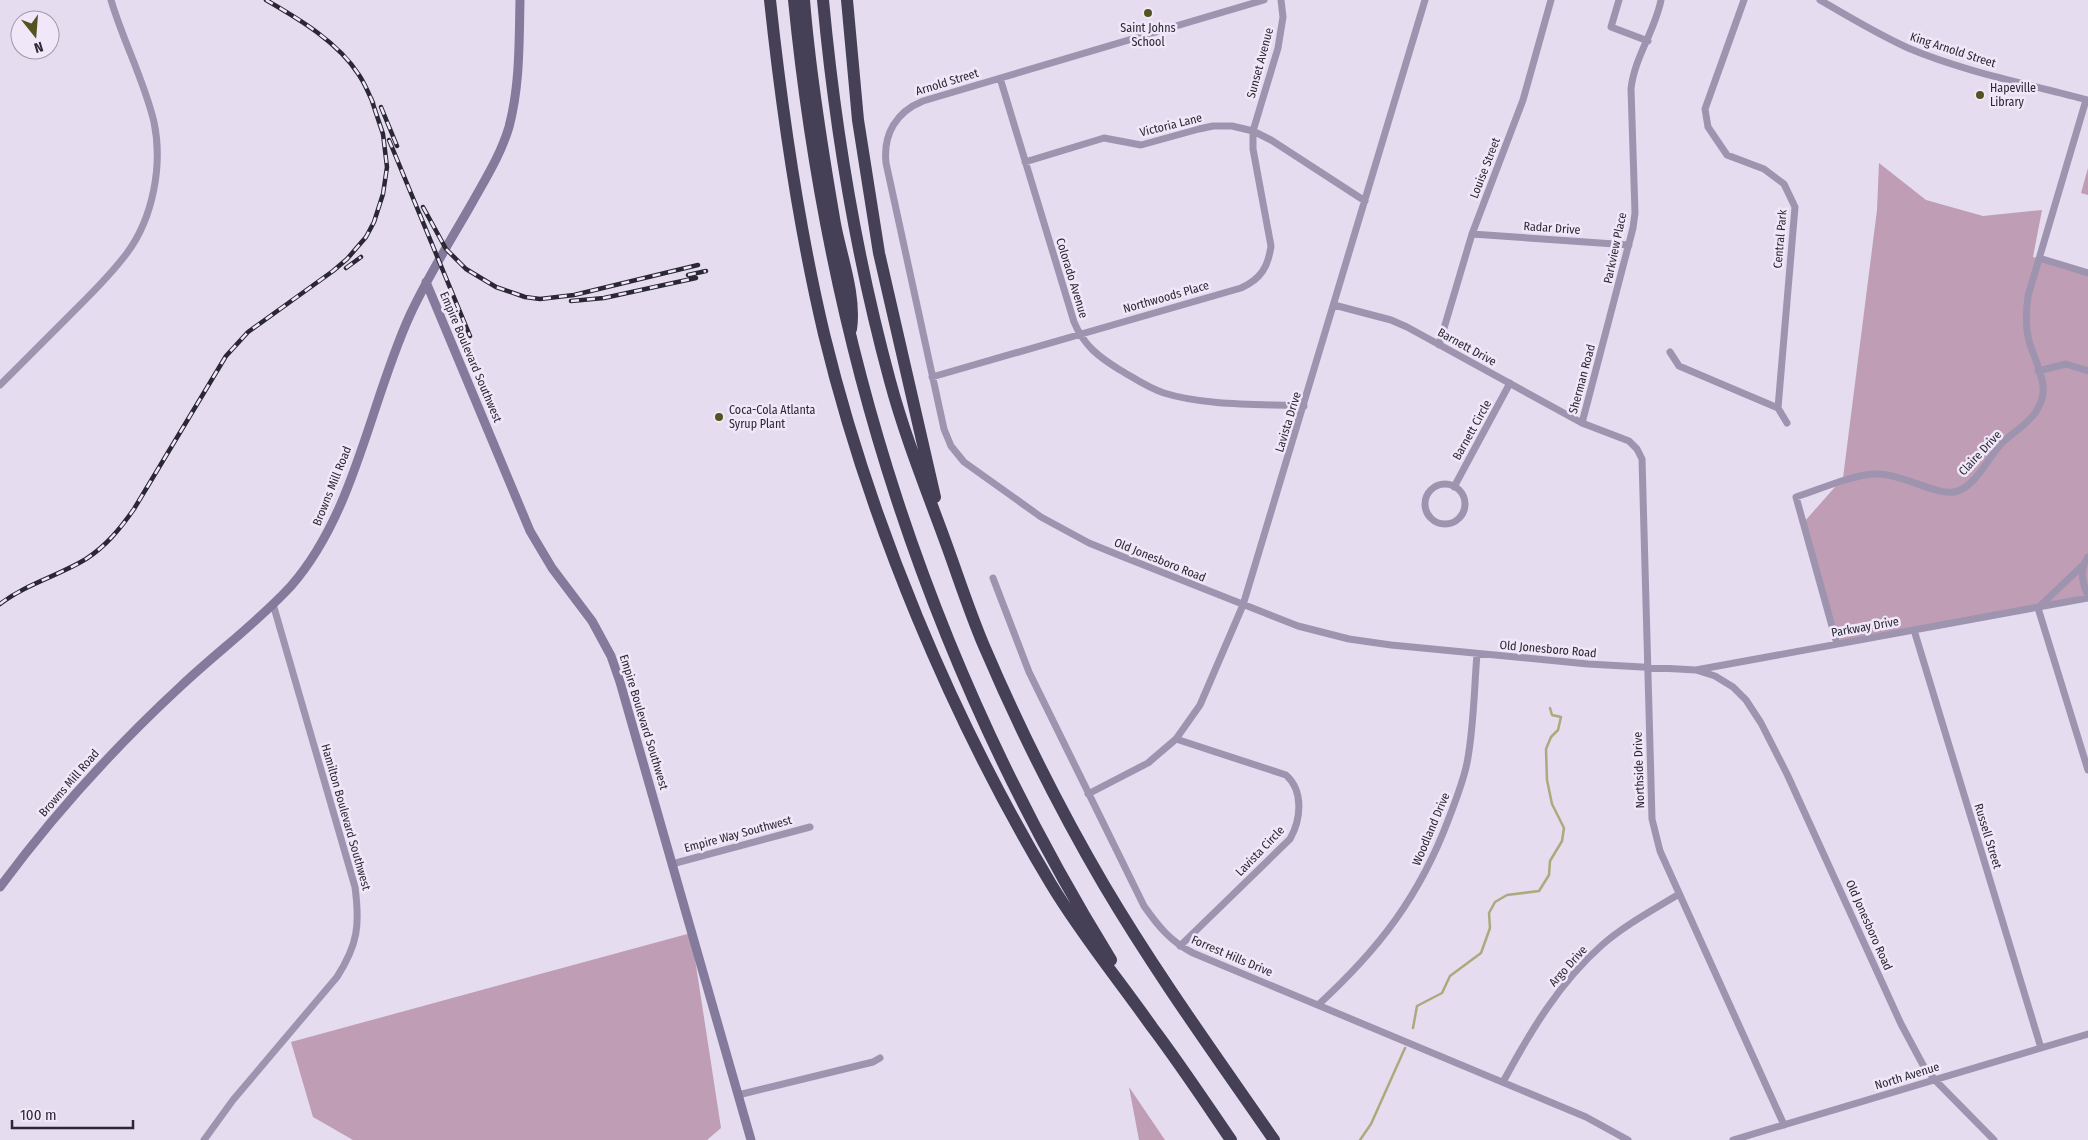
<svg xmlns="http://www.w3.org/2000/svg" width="2088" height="1140" font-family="'Fira Sans Condensed',sans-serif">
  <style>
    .green { fill: #be9db5 }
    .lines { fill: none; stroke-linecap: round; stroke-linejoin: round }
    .stream { stroke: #abaa7d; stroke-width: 2.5 }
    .street { stroke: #9f94b0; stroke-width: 7 }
    .secondary { stroke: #847a9b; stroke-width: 9 }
    .highway { stroke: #454055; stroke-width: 12 }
    .rail-casing { stroke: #2b2835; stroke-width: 4.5 }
    .rail { stroke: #f0e8f8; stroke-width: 2.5; stroke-dasharray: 8; stroke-linecap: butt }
    .poi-dot { fill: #535321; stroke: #f0e8f8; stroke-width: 2 }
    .labels { text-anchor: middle; stroke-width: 5; stroke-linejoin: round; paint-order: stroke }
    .poi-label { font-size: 12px; fill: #2b2835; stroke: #f0e8f8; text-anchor: start }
    .street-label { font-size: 12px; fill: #2b2835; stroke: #f0e8f8 }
  </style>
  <rect width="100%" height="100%" fill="#e5dcf0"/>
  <path class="green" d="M1879,163L1926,200L1983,216L2042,210L2033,257L2088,274V598L1840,641L1804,522L1843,478L1877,210Z
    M2088,168V195L2081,193Z
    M691,933L721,1128L707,1140H353L313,1117L291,1042Z
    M1129,1087L1165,1140H1139Z"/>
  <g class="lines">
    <path class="stream" d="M1413,1028L1417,1006L1442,993L1450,976L1481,953L1490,928L1489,913L1495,902L1507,895L1539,891L1549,875L1550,861L1562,841L1564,828L1552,804L1547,780L1546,749L1551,737L1558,730L1561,717L1552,715L1550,708
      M1360,1140L1371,1124L1405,1048"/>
    <path class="street" d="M1264,0L923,101C896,112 883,134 886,163L944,429L951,446L964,462L1041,517L1089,543L1121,556L1298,626L1349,639L1391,645L1588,664L1696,670L1715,676L1733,687L1746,700L1761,723L1787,774L1901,1024L1923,1065L1935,1080L1994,1140
      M1619,0L1611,27L1648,41
      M1744,0L1705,109L1708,127L1727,155L1764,169L1784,184L1795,207L1778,408
      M1820,0C1849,17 1877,34 1908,48C1965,72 2028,84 2088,100
      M1000,78L1074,322C1084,346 1099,357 1120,370C1134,378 1148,388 1164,393C1205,406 1261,404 1304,406
      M1025,162L1104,138L1141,145L1199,129L1213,126H1232L1253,131L1271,140L1365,201
      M1472,234L1629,245
      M2039,258L2088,273
      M1334,305L1391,320L1407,327L1582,423L1629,441L1637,449L1642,459L1652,819L1660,851L1784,1125
      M1439,345L1472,234L1523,100L1551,0
      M1670,352L1679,366L1778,408
      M2038,371L2066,364L2088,371
      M932,377L1241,288C1261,279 1268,267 1271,246L1253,149V131L1278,48L1283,17L1281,0
      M0,385C23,362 47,338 70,315C90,295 110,276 127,253C153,218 163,165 154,122C144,80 123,41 111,0
      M1778,408L1787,423
      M1582,423L1633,228L1635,213L1631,89C1634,58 1655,31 1661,0
      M1425 504a20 20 0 1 1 40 0a20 20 0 1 1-40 0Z
      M1454,487L1510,383
      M2088,557C2079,570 2082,582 2088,596
      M993,578L1029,672L1144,906C1158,926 1171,942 1193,953L1586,1117L1628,1140
      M2039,607L2082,566
      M2038,608L2088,770
      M1914,630L2041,1048
      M1837,644L1796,497C1818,490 1854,474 1876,474C1900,473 1935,495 1954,492C1975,488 1987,459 2001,444C2012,433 2026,426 2035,413C2039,407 2043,399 2043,392C2045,379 2033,355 2029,341C2025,326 2026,311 2028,296L2086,100
      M1696,670L2088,598
      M1176,739L1286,775C1304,791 1301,820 1290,839L1180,946
      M1088,794L1148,763L1176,739L1200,705L1243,605L1425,0
      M672,864L810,827
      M1318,1005C1379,949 1420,896 1449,818C1456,800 1463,782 1467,763C1474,727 1474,690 1477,654
      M1503,1082C1530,1032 1559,983 1602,945C1625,925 1653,910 1679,894
      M738,1095L873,1062L880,1058
      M204,1140L233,1100L337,977C358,944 360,925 355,887L273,604
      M1733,1140L2088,1034"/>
    <path class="secondary" d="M426,282L530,531L552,568L592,621L611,656L620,682L751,1140
      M0,887C54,814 115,747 181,686C217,652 258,622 291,586C355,513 370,402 410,315C428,276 451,240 472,203C486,178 501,154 509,127C520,85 519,43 520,0"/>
    <path class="highway" d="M770,0C782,112 798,224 824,334C870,523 951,717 1051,884C1081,934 1118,979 1152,1027C1180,1064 1205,1102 1231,1140
      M794,0C828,346 928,663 1111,960
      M804,0C810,75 822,149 835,224C841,256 856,296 851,329
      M823,0C835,129 856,256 890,381C905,437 927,491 947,546C959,579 970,613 984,646C1019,728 1059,808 1104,885C1156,973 1216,1056 1274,1140
      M847,0L858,120L879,253L935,497"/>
    <defs>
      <path id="rail" d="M266,0C299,19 338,42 359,75C365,84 369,94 373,103
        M381,107L397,146
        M389,140L470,336
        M423,207L446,249L466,269L496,287L525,297L540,299L574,295L698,265
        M346,268L361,257
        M688,275L706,271
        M571,301L604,298L696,278
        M0,604C26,584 58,576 86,559C106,546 120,529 134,509L226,356L248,332L333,271L347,259L366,237L374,222L383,194L387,167L383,134L371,98"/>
    </defs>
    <use href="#rail" class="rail-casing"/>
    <use href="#rail" class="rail"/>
  </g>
  <g class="poi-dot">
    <circle cx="1148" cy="13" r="5"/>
    <circle cx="1980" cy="95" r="5"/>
    <circle cx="719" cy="417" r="5"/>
  </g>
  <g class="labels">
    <g class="poi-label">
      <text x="1148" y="32" text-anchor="middle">Saint Johns<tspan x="1148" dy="14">School</tspan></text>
      <text x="1990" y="92">Hapeville<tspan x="1990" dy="14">Library</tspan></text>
      <text x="729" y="414">Coca-Cola Atlanta<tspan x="729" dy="14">Syrup Plant</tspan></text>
    </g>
    <g class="street-label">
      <text transform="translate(1953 50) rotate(18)" y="4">King Arnold Street</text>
      <text transform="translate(1260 63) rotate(-75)" y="4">Sunset Avenue</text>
      <text transform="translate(947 82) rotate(-17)" y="4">Arnold Street</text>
      <text transform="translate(1171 125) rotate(-14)" y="4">Victoria Lane</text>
      <text transform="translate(1485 168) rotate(-69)" y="4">Louise Street</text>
      <text transform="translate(1552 228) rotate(4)" y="4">Radar Drive</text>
      <text transform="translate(1780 239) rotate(-85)" y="4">Central Park</text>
      <text transform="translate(1615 248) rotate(-78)" y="4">Parkview Place</text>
      <text transform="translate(1072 278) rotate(73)" y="4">Colorado Avenue</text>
      <text transform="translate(1166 297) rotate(-16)" y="4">Northwoods Place</text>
      <text transform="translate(1467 347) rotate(29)" y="4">Barnett Drive</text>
      <text transform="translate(471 357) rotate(67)" y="4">Empire Boulevard Southwest</text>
      <text transform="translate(1582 379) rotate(-75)" y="4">Sherman Road</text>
      <text transform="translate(1288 422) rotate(-73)" y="4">Lavista Drive</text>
      <text transform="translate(1472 430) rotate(-61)" y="4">Barnett Circle</text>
      <text transform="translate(1980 453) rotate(-47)" y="4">Claire Drive</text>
      <text transform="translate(332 486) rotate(-68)" y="4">Browns Mill Road</text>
      <text transform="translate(1160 560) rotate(22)" y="4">Old Jonesboro Road</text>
      <text transform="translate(1865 627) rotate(-10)" y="4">Parkway Drive</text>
      <text transform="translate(1548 649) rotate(5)" y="4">Old Jonesboro Road</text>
      <text transform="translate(644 722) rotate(73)" y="4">Empire Boulevard Southwest</text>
      <text transform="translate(1639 770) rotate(-92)" y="4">Northside Drive</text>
      <text transform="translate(69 783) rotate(-49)" y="4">Browns Mill Road</text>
      <text transform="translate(346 817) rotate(74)" y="4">Hamilton Boulevard Southwest</text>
      <text transform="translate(1431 829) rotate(-67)" y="4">Woodland Drive</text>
      <text transform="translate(738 834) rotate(-15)" y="4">Empire Way Southwest</text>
      <text transform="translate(1988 836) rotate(73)" y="4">Russell Street</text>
      <text transform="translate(1260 851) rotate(-46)" y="4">Lavista Circle</text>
      <text transform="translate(1869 925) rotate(66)" y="4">Old Jonesboro Road</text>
      <text transform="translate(1232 956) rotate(23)" y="4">Forrest Hills Drive</text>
      <text transform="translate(1568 966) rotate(-48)" y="4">Argo Drive</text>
      <text transform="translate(1907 1076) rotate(-17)" y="4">North Avenue</text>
    </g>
  </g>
  <g transform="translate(35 35) rotate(163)"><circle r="24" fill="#f0e8f8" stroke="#a19baa"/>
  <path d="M0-4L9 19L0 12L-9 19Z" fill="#535321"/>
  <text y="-8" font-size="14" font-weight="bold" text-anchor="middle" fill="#2b2835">N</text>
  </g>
  <path d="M12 1120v8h121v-8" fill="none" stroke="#2b2835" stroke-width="2.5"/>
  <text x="20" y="1120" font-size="15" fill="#2b2835" stroke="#f0e8f8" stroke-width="4" paint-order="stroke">100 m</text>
</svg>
